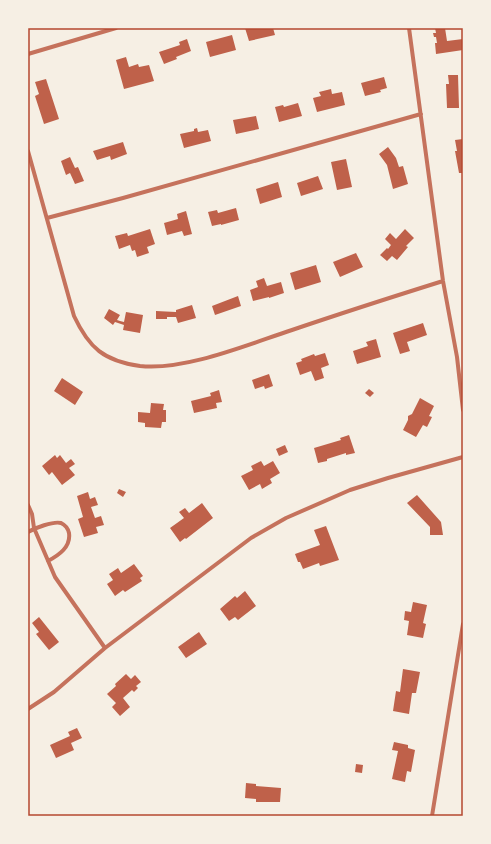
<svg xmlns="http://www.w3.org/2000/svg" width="491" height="844" font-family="'Asap Condensed',sans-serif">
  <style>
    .building { fill: #bf614a }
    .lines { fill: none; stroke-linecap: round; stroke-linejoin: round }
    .minor { stroke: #c5725c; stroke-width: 4 }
    .neatline { fill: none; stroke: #b5482f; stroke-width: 1.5 }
  </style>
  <rect width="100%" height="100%" fill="#f6efe4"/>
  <path class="building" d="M245,28H273L275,35L249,41Z
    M435,28H445L447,41L463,39V50L436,54L435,43H437L436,37H434L433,33H436Z
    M232,35L236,50L210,57L206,42Z
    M187,39L191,51L176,57L177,59L164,64L159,52L180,45L179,42Z
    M126,57L129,67L138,64L139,67L149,65L154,81L124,89L116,60Z
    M448,75H458L459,108H447L446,84H449Z
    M384,77L387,88L380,90L381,92L365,96L361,83Z
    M46,79L59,119L44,124L35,96L39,94L35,82Z
    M331,89L332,94L342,92L345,105L317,112L313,98L321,96L319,92Z
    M298,103L302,116L279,122L275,107L283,105L284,107Z
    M256,116L259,129L236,134L233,120Z
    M197,128L198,132L208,130L211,141L184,148L180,134L194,131V129Z
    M463,139V173H459L455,151H457L455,140Z
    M123,142L127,154L111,160L110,156L97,160L93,151Z
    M388,147L396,158L399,167L403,166L408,184L393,189L387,165L379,154Z
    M70,157L75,168L78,167L84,181L75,184L70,173L66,175L61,161Z
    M346,159L352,187L337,190L331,162Z
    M318,176L323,189L301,196L297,183Z
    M278,182L282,197L260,204L256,189Z
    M236,208L239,220L221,225V224L212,226L208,212L217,210L218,213Z
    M186,211L192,234L184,236L182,231L167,235L164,223L178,219L177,214Z
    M150,229L155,244L147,247L149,253L137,257L135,250L132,251L130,245L119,249L115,236L127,233L128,236Z
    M405,229L414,238L406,246L408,247L397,260L392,256L387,261L380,255L387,248L388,249L391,245L385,239L390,233L396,239Z
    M356,253L363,267L340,277L333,262Z
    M316,265L321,282L295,290L290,273Z
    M264,278L267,286L281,282L284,293L269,298V297L253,301L250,290L258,287L256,281Z
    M238,296L241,306L215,315L212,306Z
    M192,305L196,318L178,323L176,317H167V319H156V311L176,312V310Z
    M109,309L120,315L117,320L120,321L124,322L126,312L143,315L140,333L123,330L124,325L115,322L113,325L104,318Z
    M423,323L427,335L407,342L410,351L400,354L393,333Z
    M376,339L381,357L357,364L353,351L368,346L366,342Z
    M325,353L329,365L321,368L324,378L315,381L311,371L300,375L296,363L302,361L301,359L314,354L315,356Z
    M269,374L273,386L265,389L264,386L255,389L252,380Z
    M62,378L83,392L75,405L54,391Z
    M369,389L374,393L370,397L365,393Z
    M219,390L222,402L216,403L217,408L194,413L191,401L211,396L210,393Z
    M420,398L434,406L429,416L432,417L427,427L423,425L416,437L403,430L408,420V416L412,414Z
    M151,403L164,404L163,410H166V422H162L161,428L145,427V423L138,422V412L150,413Z
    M349,435L355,453L346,455V453L327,459V461L318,463L314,448L341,440L340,438Z
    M285,445L288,452L279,456L276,449Z
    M55,455L57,458L60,455L66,463L71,459L75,464L69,468L75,475L62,485L52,472L49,475L42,466Z
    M261,461L264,466L273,461L280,473L270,479L272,483L262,489L260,484L249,490L241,476L253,470L251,466Z
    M119,489L126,492L123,497L117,493Z
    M88,492L90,499L95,497L98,505L91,507L95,518L101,516L104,525L96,527L98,533L84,537L78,519L83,517L77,496Z
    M417,495L441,522L443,535H430V527L407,503Z
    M202,503L213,518L186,539L185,538L180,542L170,528L184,518L179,512L185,508L189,513Z
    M326,526L339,560L320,566L319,563L303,569L300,562H298L295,554L320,545L314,530Z
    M134,564L143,576L140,578L142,581L125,592L123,590L115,596L107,584L113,580L109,574L118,568L121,573Z
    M245,591L256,606L238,620L235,617L229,621L220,609L235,596L237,598Z
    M413,602L427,605L423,623L426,624L423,638L407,635L409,621L404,620L405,611L411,612Z
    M39,617L59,642L49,650L36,634L39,632L32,623Z
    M199,632L207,644L186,658L178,647Z
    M403,669L420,672L416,693H412L409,714L393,711L396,691L400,692Z
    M126,674L131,679L135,675L141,682L136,686L138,688L134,692L132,690L123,698L130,707L120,716L112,707L116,703L107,694L116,686L115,684Z
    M77,728L82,738L71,743L74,750L56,758L50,745L70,736L68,732Z
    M394,742L408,745V748L415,750L411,772L407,771L405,782L392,779L398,751L392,750Z
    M356,764L363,765L362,773L355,772Z
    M246,783L256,784V786L281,788L280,802H256V799L245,798Z"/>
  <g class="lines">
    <path class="minor" d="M409,28L443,281L457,357L463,410
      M28,54L116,28
      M28,151L74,316C89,348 104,361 140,366C185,371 249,344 292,330C342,313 392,297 443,281
      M47,218L123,198L421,114
      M28,505L32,514L34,528L55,577L105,648
      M28,532C35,528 53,521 61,523C65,525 68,528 69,533C71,547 59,555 48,561
      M28,709L54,692L105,648L251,538L286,518L350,490L388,478L463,457
      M432,816L463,624"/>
  </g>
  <rect width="491" height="844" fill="none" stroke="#f6efe4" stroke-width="58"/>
  <rect x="29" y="29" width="433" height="786" class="neatline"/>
</svg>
